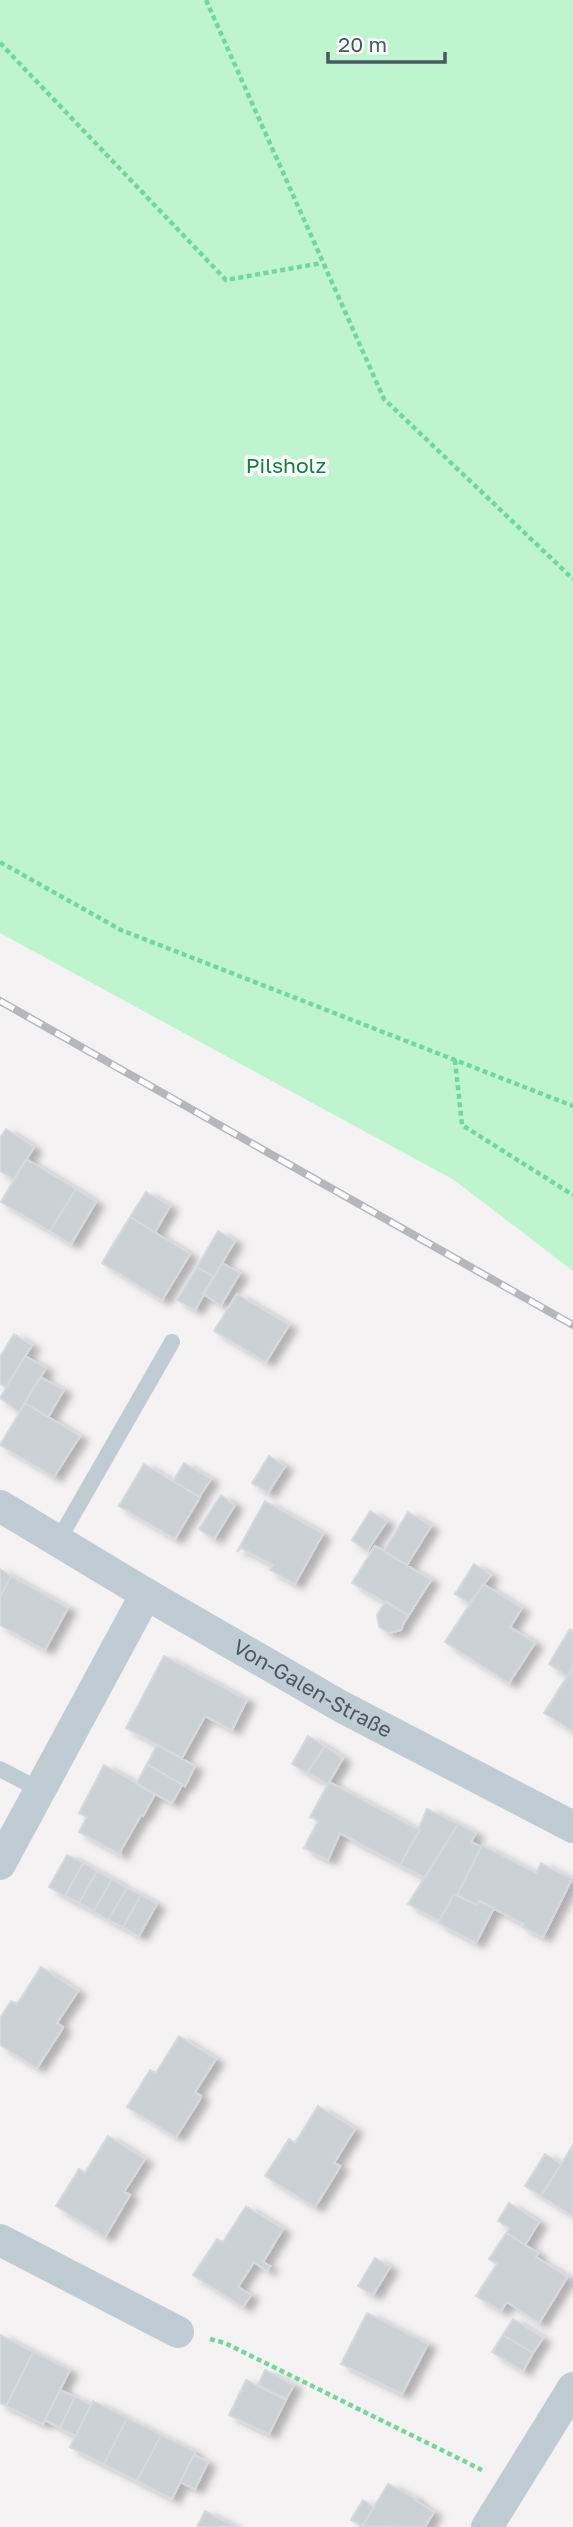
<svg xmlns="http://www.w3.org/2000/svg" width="573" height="2527" font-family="'Golos Text',sans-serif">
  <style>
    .green { fill: #bef5ce }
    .building { fill: #cbd1d5; stroke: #d6d9de; stroke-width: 2; filter: url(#shadow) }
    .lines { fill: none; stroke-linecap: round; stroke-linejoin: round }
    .path { stroke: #71d89b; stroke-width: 4.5; stroke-dasharray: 5 3.5; stroke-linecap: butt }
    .service { stroke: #bfccd3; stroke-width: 16 }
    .minor { stroke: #bfccd3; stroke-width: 32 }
    .rail-casing { stroke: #b4b8bd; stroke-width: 8 }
    .rail { stroke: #fff; stroke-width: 5; stroke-dasharray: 16; stroke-linecap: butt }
    .labels { text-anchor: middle; stroke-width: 7; stroke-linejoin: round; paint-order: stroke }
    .park-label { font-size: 21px; fill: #0c833c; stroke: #fff }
    .street-label { font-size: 21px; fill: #475963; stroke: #fff }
  </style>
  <defs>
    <filter id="shadow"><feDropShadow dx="8" dy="4.5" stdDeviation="3.5" flood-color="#0004"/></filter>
  </defs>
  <rect width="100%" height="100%" fill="#f5f2f3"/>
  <path class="green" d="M0,0H573V1271L454,1180L0,933Z"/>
  <path class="building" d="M6,1129L34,1147L14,1180L0,1171V1138Z
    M26,1159L76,1189L50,1231L1,1202Z
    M76,1189L96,1202L71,1244L50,1231Z
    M146,1192L170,1206L155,1232L130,1217Z
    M130,1217L190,1254L162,1300L102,1263Z
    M218,1231L235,1241L214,1277L197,1267Z
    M222,1263L240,1273L221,1305L203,1294Z
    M197,1267L214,1277L195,1310L177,1300Z
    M237,1294L289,1325L266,1362L214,1331Z
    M14,1334L32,1345L6,1387L0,1384V1357Z
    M25,1356L46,1368L19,1412L0,1398Z
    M40,1377L64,1390L48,1417L25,1403Z
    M25,1403L80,1436L54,1477L0,1445Z
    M269,1456L285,1466L268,1493L252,1483Z
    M184,1463L211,1479L199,1497L173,1481Z
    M144,1464L200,1497L175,1539L119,1506Z
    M221,1495L235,1505L214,1539L199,1529Z
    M265,1501L323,1534L295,1584L270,1570L273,1565L241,1548L237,1552Z
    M370,1511L387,1521L367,1551L352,1540Z
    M408,1512L431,1526L407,1565L384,1551Z
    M375,1546L431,1580L407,1618V1615L352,1583Z
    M474,1564L491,1575L469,1603L455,1594Z
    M0,1569L11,1576L0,1597Z
    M11,1576L68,1608L45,1650L0,1625V1597Z
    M483,1584L522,1608L510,1627L535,1643L509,1683L445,1642Z
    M386,1601L407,1615L401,1630L389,1633L379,1627L377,1615Z
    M570,1629L573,1631V1667L567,1676L549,1664Z
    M164,1656L247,1700L232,1730L205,1716L182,1758L126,1728Z
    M573,1667V1731L544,1713Z
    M308,1736L325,1746L307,1773L292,1764Z
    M157,1745L195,1766L185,1786L147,1764Z
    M325,1746L343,1758L328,1784L307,1773Z
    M147,1764L182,1785L172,1803L136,1784Z
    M104,1765L155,1794L143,1816L141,1815L120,1852L121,1855L79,1832L87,1817L79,1813Z
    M329,1782L419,1830L400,1865L340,1833L328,1860L304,1848L318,1821L310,1817Z
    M427,1809L458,1824L425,1878L400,1865L420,1830L418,1829Z
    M458,1824L476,1833L471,1842L481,1847L457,1895L454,1894L439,1921L408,1904Z
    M482,1845L536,1873L541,1863L572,1879L543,1937L522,1927L524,1924L479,1901L477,1905L457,1895Z
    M67,1855L83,1863L65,1896L49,1887Z
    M83,1863L97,1871L79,1903L65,1896Z
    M97,1871L112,1879L94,1911L79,1903Z
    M112,1879L127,1888L108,1920L94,1911Z
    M127,1888L141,1895L123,1927L108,1920Z
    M454,1894L477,1905L480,1901L494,1908L476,1943L438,1923Z
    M141,1895L157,1904L139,1936L123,1927Z
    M41,1967L78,1991L57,2023L63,2027L61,2031L37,2068L0,2045V2018L11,2001L17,2004Z
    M179,2036L216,2059L195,2092L201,2096L199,2101L176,2137L127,2107L150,2070L156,2073Z
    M318,2106L355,2129L334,2163L340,2166L338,2170L315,2207L265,2176L289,2139L295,2143Z
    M108,2136L145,2159L124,2192L130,2195L105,2237L56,2206L79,2169L85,2173Z
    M573,2145V2216L541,2196Z
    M545,2154L561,2164L541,2196L525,2186Z
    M509,2203L539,2222L525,2245L507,2233L510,2228L498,2221Z
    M246,2206L283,2229L263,2262L270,2266L267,2271L254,2262L238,2287L251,2295L243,2307L193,2275L217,2239L223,2242Z
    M506,2233L538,2253L536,2257L566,2276L570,2273L539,2323L507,2302L501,2311L476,2296L497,2264L489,2259Z
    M375,2258L390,2267L373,2295L358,2286Z
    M367,2313L428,2344L402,2394L341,2364Z
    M513,2319L543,2338L533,2353L503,2335Z
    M0,2335L33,2352L6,2406L0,2403Z
    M503,2335L533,2353L523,2371L492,2352Z
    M33,2352L70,2370L43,2424L6,2406Z
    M265,2370L294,2385L286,2399L258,2385Z
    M246,2380L286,2400L269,2434L229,2415Z
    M60,2390L75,2397L60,2428L45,2420Z
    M75,2397L91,2405L76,2436L60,2428Z
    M93,2401L127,2418L104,2464L70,2447Z
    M127,2418L161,2435L137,2481L104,2464Z
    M161,2435L195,2452L172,2499L137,2481Z
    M194,2455L208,2462L195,2489L180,2482Z
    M388,2484L417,2499L415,2500L434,2512L425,2527L362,2526Z
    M363,2500L374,2507L362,2526L351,2520Z
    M205,2511L236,2527H197Z"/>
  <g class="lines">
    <path class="path" d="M206,0L384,399L573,579
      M0,43L226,280L322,263
      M0,862L121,930L573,1106
      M455,1060L462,1125L573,1195
      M210,2339L225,2343L482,2470"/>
    <path class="service" d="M58,1541L172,1342
      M0,1769L40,1790"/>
    <g class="minor">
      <path id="s1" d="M0,1506L146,1594L342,1707L573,1827"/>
      <path d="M0,1864L146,1594"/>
      <path d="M0,2240L178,2332"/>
      <path d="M487,2527L573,2388"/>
    </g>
    <defs>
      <path id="rail" d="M0,1001L573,1325"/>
    </defs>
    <use href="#rail" class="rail-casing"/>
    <use href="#rail" class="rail"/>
  </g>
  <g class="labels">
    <g class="park-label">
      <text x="286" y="473">Pilsholz</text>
    </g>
    <g class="street-label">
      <text dy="7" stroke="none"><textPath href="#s1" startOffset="362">Von-Galen-Straße</textPath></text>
    </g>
  </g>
  <path d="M328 52v10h117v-10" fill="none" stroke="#475963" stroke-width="3.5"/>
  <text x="338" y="52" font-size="21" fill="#475963" stroke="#ffffff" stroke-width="5" paint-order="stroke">20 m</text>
</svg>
